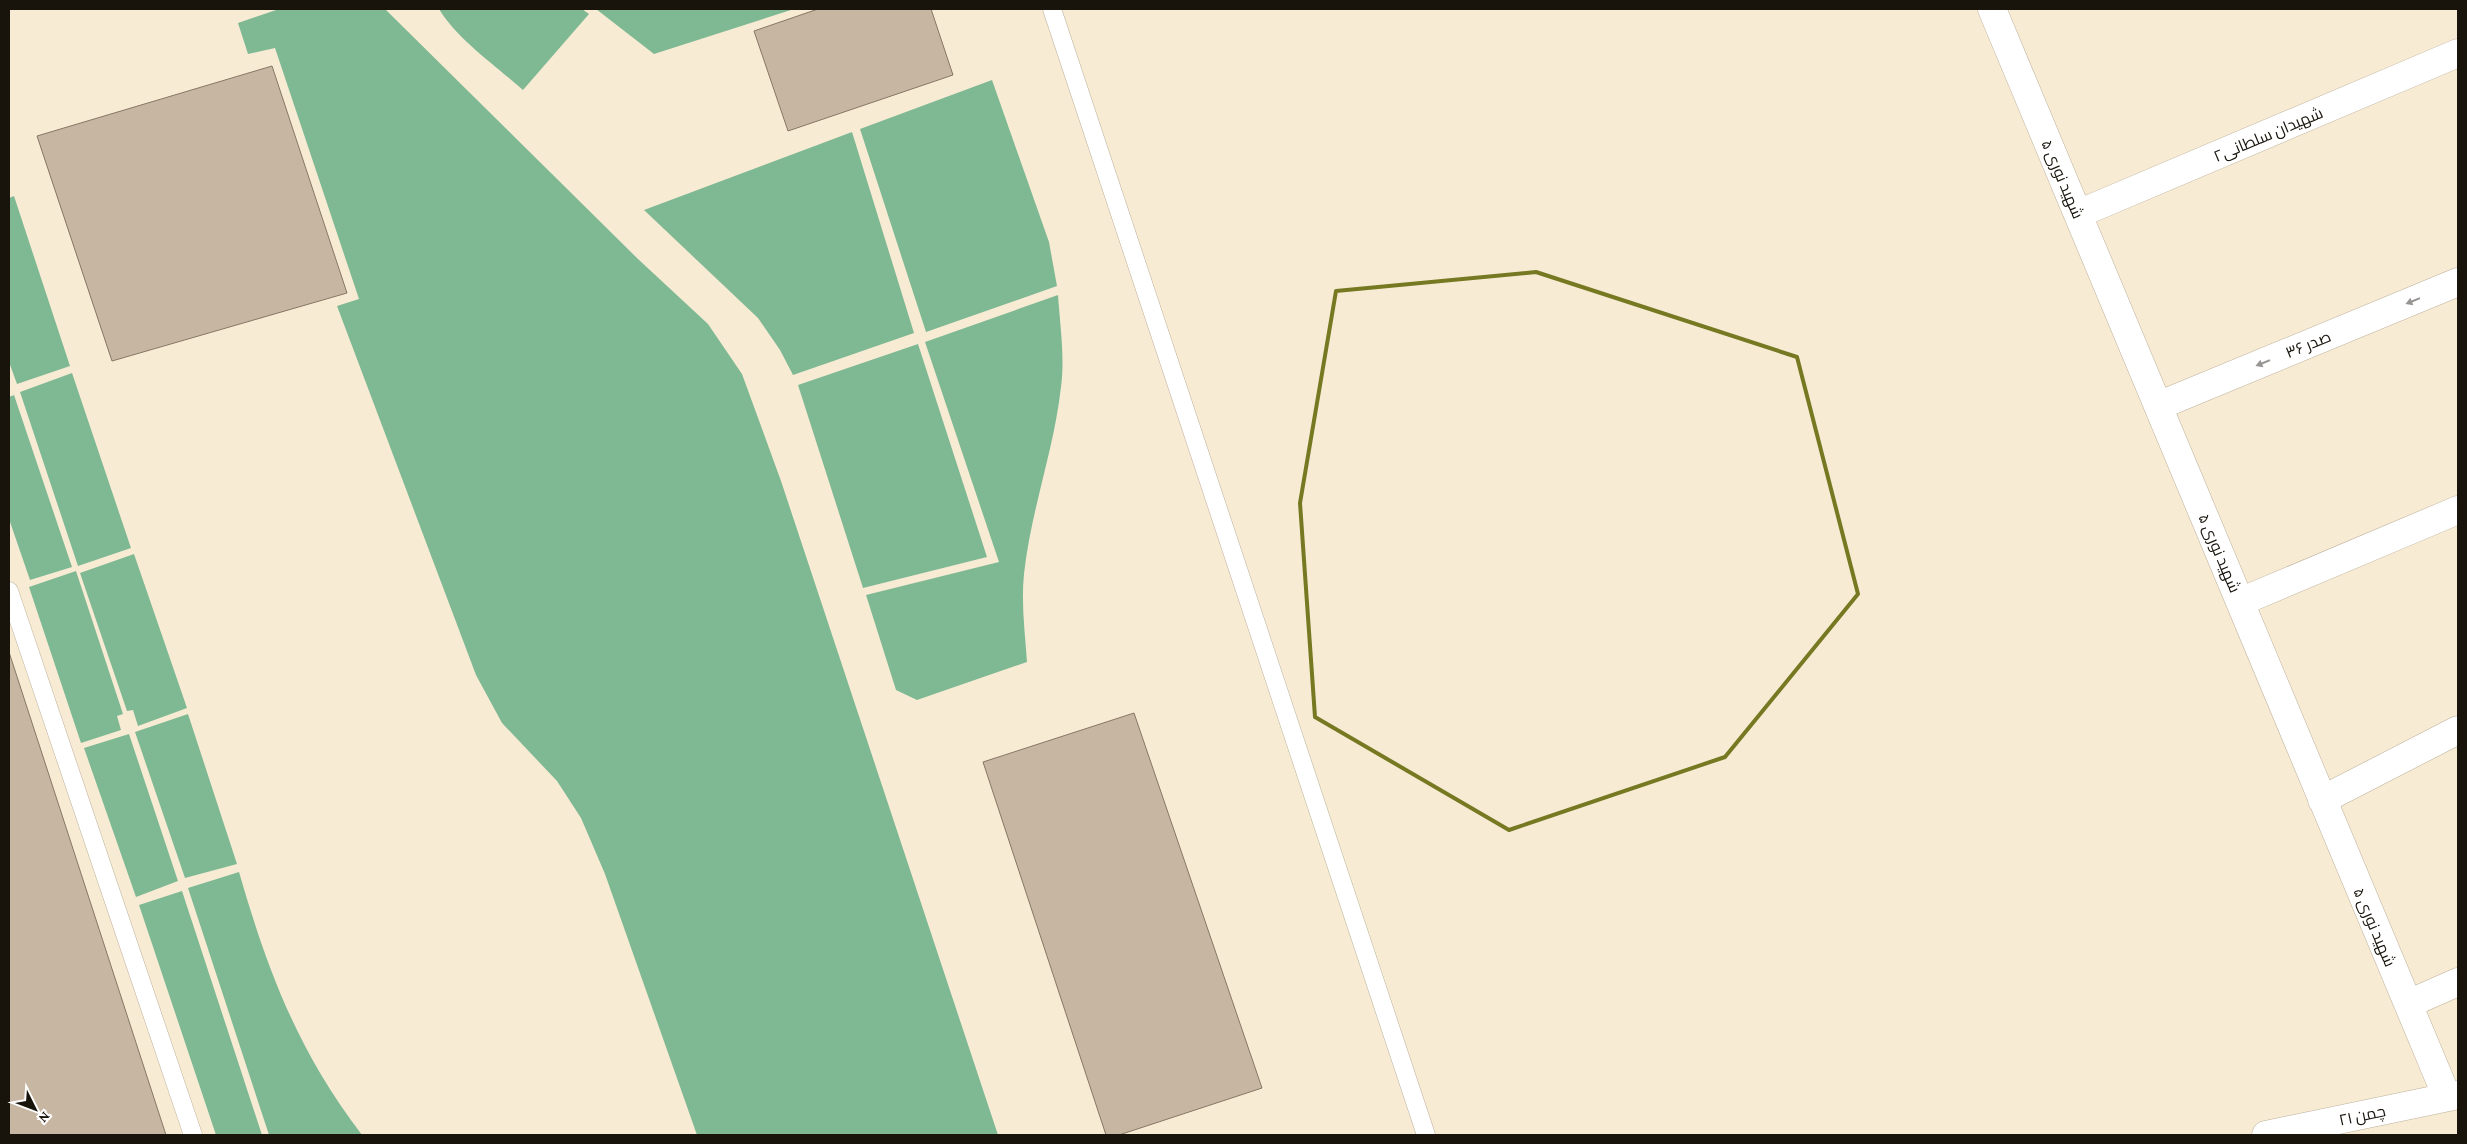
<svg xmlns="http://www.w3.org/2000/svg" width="2467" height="1144" font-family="'Crimson Pro',Cairo,serif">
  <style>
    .forest { fill: #7fb994 }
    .building { fill: #c7b6a2; stroke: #867764 }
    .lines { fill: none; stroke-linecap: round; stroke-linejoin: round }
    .lane-casing { stroke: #bcb09b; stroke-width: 19 }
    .street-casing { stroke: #bcb09b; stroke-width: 29 }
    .lane { stroke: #fff; stroke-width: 18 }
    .street { stroke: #fff; stroke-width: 28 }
    .oneway { fill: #979592 }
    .marked { fill: none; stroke: #767921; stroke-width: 4; stroke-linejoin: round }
    .labels { text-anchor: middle; stroke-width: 4; stroke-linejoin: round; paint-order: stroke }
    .street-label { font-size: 16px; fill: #18140c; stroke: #fff }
  </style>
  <rect width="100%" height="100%" fill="#f8ebd4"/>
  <path class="forest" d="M279,9H385L638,259L708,324L742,374L781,481L998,1135H697L605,874L581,818L557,781L502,723L476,675L337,306L359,299L275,48L248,54L238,23Z
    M439,9H582L589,14L523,90C496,66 457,39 439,9Z
    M596,9H794L654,54Z
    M992,80L1049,242L1057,286L926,332L860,129Z
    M852,132L914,333L793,375L780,350L758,318L644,210Z
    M14,196L70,366L17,384L9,362V198Z
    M1058,295C1060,325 1065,357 1061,387C1054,450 1031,510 1024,574C1021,603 1025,633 1027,662L917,700L896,690L866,595L999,562L925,342Z
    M918,344L987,557L863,588L798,385Z
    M72,373L131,548L78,566L20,392Z
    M14,395L72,567L30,580L9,519V397Z
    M134,554L187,708L138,726L133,710L127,711L80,573Z
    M76,571L123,714L117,716L121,730L81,743L29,587Z
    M188,714L237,864L185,878L135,732Z
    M129,734L178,881L136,897L84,748Z
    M239,872C268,972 298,1051 362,1135H269L188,888Z
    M182,891L262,1135H216L139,905Z"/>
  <path class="building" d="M818,9H931L953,75L788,131L754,31Z
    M272,66L347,293L112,361L37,136Z
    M9,652L166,1135H9Z
    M1134,713L1262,1088L1119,1135H1106L983,762Z"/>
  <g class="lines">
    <defs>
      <path id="lane" d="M1052,9L1426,1135
        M9,591L193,1135"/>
      <path id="street" d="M1992,9L2447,1097
        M2078,214L2458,53
        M2158,406L2458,282
        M2240,602L2458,510
        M2322,800L2458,730
        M2408,1004L2458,982
        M2266,1135L2458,1095"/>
    </defs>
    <use href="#lane" class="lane-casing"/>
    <use href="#street" class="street-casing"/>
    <use href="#lane" class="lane"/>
    <use href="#street" class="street"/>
  </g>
  <defs><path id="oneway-solid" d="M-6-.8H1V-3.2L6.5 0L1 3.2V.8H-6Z" transform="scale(1.25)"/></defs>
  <g class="oneway">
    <use href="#oneway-solid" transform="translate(2413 301) rotate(158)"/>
    <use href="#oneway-solid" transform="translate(2263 363) rotate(158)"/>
  </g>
  <path class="marked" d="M1536,272L1797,357L1858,594L1725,757L1509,830L1315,717L1300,503L1336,291Z"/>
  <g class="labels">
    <g class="street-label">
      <text transform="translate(2268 134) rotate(-23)" y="6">شهیدان سلطانی۲</text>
      <text transform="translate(2063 179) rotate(67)" y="6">شهید نوری ۵</text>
      <text transform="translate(2308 344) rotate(-22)" y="6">صدر ۳۶</text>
      <text transform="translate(2220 553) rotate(67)" y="6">شهید نوری ۵</text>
      <text transform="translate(2375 927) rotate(67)" y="6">شهید نوری ۵</text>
      <text transform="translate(2362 1115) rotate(-12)" y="6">چمن ۲۱</text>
    </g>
  </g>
  <rect width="2467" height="1144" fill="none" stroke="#18140c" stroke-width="20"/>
  <g transform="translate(35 1109) rotate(132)" stroke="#ffffff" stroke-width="4" paint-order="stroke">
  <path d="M0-4L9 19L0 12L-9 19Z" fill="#18140c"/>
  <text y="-8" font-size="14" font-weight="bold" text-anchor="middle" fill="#18140c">N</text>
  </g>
</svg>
